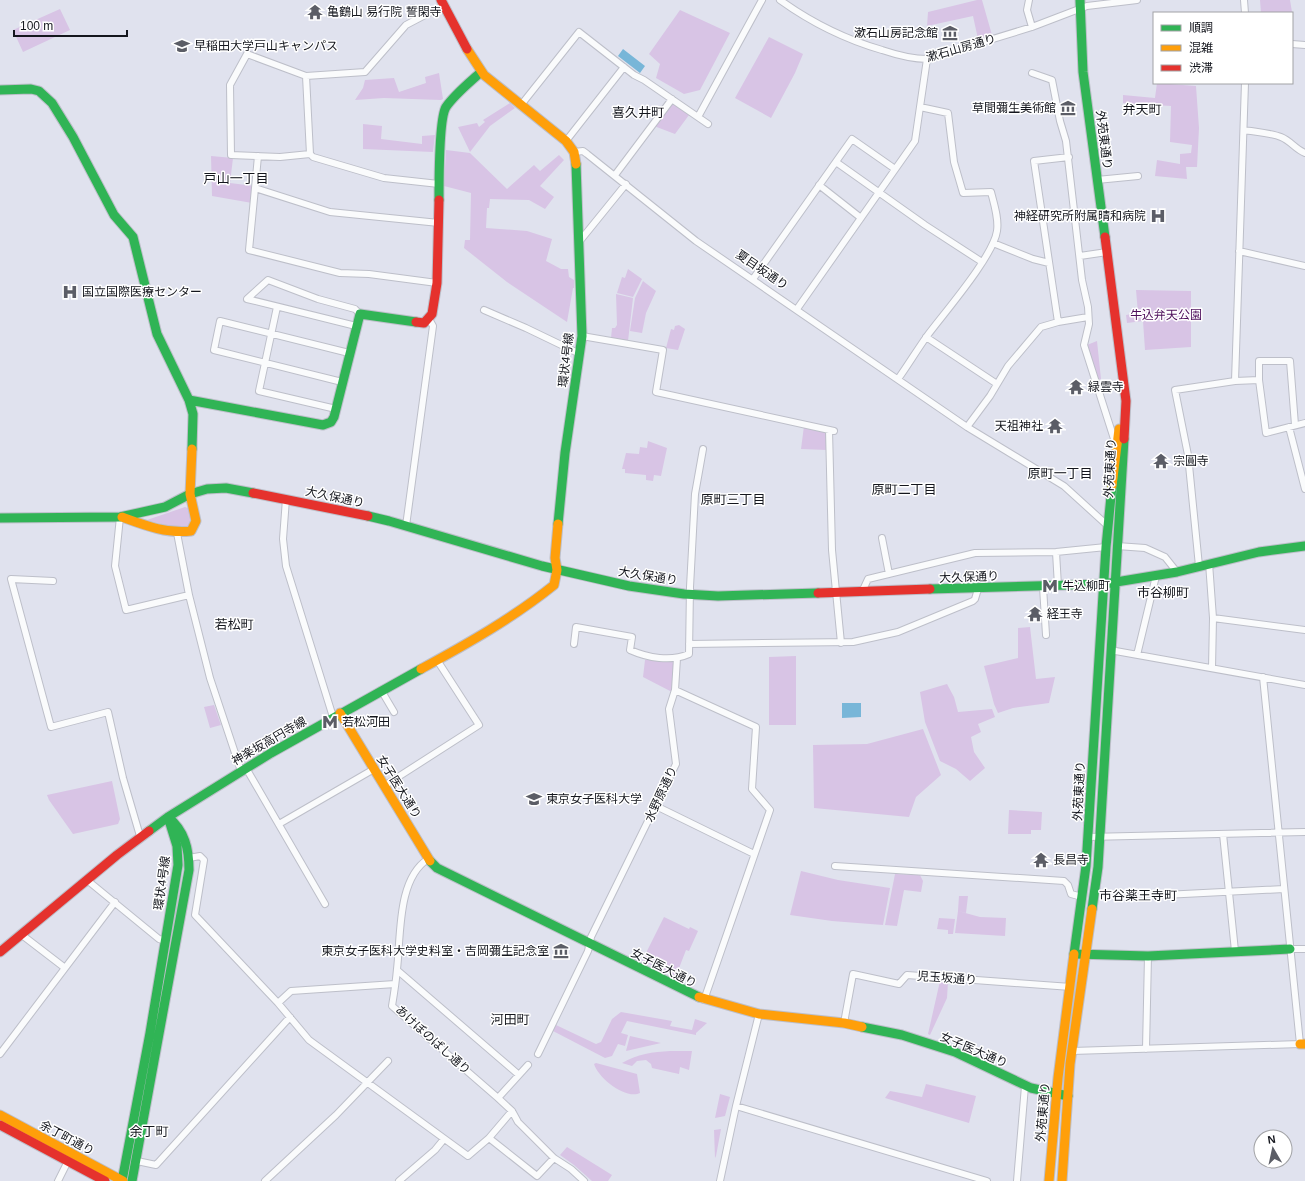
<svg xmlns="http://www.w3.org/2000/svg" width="1305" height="1181" font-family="Arial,'Noto Sans JP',sans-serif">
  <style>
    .green { fill: #d8c4e5 }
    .water { fill: #78b6d8 }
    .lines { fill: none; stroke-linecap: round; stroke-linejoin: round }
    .street-casing { stroke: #bdbfc9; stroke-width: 8 }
    .fast-casing { stroke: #bdbfc9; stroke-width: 11 }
    .slow-casing { stroke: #bdbfc9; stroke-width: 11 }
    .jam-casing { stroke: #bdbfc9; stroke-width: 11 }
    .street { stroke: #fafbfc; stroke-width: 6 }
    .fast { stroke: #30b455; stroke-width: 9 }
    .slow { stroke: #ff9f0a; stroke-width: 9 }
    .jam { stroke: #e5322d; stroke-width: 9 }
    .labels { text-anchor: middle; stroke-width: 3; stroke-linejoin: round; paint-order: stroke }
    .poi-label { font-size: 12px; fill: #14161d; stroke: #fff; text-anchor: start }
    .street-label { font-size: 12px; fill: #14161d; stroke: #fff }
    .park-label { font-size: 12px; fill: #4d0e5b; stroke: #fff }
    .neighbourhood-label { font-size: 13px; fill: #14161d; stroke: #fff }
  </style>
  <rect width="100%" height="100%" fill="#e0e2ee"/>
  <path class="green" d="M977,0H982L992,35L978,39L973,16L927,26L928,12Z
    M1260,0H1290L1292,12L1261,13Z
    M60,9L70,30L23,52L13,30Z
    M680,10L730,33L700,90L684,94L656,78L660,64L649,54Z
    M769,37L803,54L795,73L771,118L735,98Z
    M439,73L443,99L441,100L384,98L355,100L363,88L365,80L394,78L399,92L426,83L425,77Z
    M1157,83L1196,86L1199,128L1197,167H1186L1187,179L1155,176L1157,160L1180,164V154L1191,153L1192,145L1170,142L1171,106L1123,103V95L1155,98Z
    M510,103L515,108L490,126L470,152L458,127L477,123L479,127L485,122L483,120Z
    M673,103L689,115L675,134L654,126Z
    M363,124L382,126L381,139L422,144V136L435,135L433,152L363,149Z
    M446,150L470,153L507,189L534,165L540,171L559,155L564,160L540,186L554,197L545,209L529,200L490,199L489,208H487L486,228L527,231L552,239L546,261L561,269H568L569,277L574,280V288H573L567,322L507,282L464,248L465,240H470L471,193L444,186Z
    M211,156L233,158L230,183L254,186L252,203L212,196Z
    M628,269L642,279L633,297L617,293L622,277L625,278Z
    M643,281L656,291L646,313L642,333L630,331L635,298Z
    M1136,290L1191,291V347L1145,350L1143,321L1127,323L1126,315L1138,313Z
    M616,294L633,298L628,341L611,338L612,328H615L617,325Z
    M679,325L685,329L678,350L666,348L671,329L674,330L675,326Z
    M1097,341L1101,379L1097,380L1087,345Z
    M804,426L827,431V450L801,449Z
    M648,441L667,448L661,476L654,475L653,481L646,480V475L625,473V469H622L626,453L639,454L640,447L647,448Z
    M185,507L190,509L192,522L189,527H173L147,520Z
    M1030,627L1036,679L1055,677L1049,703L1013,708L998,713L994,704L984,666L1018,658V628Z
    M796,656V725H769V657Z
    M645,660H669L674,663L672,692L643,677Z
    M947,684L954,697L958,712L992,709L995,717L978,724L981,732L971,737L974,752L985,768L970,781L956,769L940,761L925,722L920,692Z
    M214,705L221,725L210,728L204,707Z
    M923,729L941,775L916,797L909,817L814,808L813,745L867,744Z
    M112,781L120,819L118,824L73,834L49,800L47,795Z
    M1009,810L1042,812L1041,830H1031V834H1008Z
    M801,871L838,880L890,888L883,925L832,921L790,915Z
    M895,874L920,875L923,881L921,892L904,890L897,926L885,925Z
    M959,896H968L966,913L958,911Z
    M958,911L980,917L1006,918L1005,936L955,933Z
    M664,917L689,929L690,927L698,931L689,951L686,950L676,976L642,961Z
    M939,918L955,919L953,934H948V930L937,929Z
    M940,981L948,982L947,998L930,1035L928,1034Z
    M621,1012L672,1021L670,1026L692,1030L695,1019L707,1023L696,1033V1035L627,1021L621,1033L628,1035L625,1046L618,1044L612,1056L605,1058L553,1031L556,1025L596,1044L601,1042L612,1019Z
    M630,1036L661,1043L626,1051Z
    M670,1051H692L689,1070L680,1067L679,1074L652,1068L651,1064L646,1060L637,1061L632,1066L622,1063C637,1054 653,1052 670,1051Z
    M596,1063L637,1074L640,1093C626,1100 598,1078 594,1064Z
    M926,1084L976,1096L969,1123L885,1098L890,1091L922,1097Z
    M720,1094L730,1097L725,1116L715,1118Z
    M721,1129L716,1156L715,1158L714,1130Z
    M567,1147L612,1175L608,1181H592L574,1165L560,1155Z"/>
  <path class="water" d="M623,49L645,66L640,73L618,56Z
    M842,703H861V717L842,718Z"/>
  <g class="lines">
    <defs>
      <path id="street" d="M780,0C812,23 844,39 882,50C897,55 911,59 927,59L1032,27L1087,6L1137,0
        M1029,0L1027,10L1032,27
        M1244,0L1245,13
        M1292,44L1305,45
        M1032,73L1052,80L1060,121L1066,141L1082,280L1088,307L1089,324L1084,345L1115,442
        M306,76L310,154
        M521,105L579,32L634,75L644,80L708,124
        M698,117L762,0
        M1244,130C1256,132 1271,133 1281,137C1291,141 1295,149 1305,153
        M566,141L624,67
        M574,152L583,151L587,154L696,241L967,427L1064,486L1108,526
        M258,156L255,188L330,212L439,223
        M836,162L925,225L982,262
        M615,175L672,99
        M1097,180L1138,176
        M439,184L384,178L313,157L310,154L280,157L231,155L230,85L247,54L306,76L365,72L406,25L444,5
        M819,185L861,218
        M255,188L249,250L340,273L369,274L437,283
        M579,242L626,184
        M993,243L1033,259L1049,263
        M1239,251L1305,266
        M1080,256L1107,252
        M753,279L852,139L895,169
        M277,307L259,391L336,409
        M797,309L915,141L927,59
        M484,310L526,328L580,354
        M1058,322L1034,161L1069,157
        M356,326L247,299L268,280L318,299L355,309L360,314
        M582,336L663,350L656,392L834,431
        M926,337L997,384
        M898,379C908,365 917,350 927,336C944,313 993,257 997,231C999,219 994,204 991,192L963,193L954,162L948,113L920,107
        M1235,381L1245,83
        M342,382L214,350L220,321L349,353
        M1295,425L1290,361H1259V380L1266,433L1305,423
        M967,427L990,396L1008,366L1041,327L1058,322L1088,317
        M1289,427L1305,489
        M829,430L832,550L841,643
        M286,499L283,539L286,566L333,717
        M120,517L115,566L126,610L189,595
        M406,526L433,326L429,319
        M177,533L189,595L210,678L241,771
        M882,538L889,574
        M1117,546L1145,548L1165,557L1177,572
        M1056,552L1058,586
        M1209,563L1213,618L1212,668
        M1199,566L1188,455L1175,390L1235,381L1259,380
        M53,581L11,579L51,727L108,712L123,778L140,836
        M1043,587L1046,635
        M862,592L868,579L975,553L1056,552L1106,547
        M1213,618L1305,630
        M574,644L576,627L632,637L630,650C648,658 671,662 689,654L690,587L695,494L703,449
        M689,644L853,642L898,632L973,601L975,599L978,589
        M1110,650L1305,685
        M1137,655L1156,576
        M381,690L394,712
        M675,690L756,727L752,789L770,810L704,1000
        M246,768L325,904
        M384,786L479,725L437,660
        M656,806L754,854
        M279,824L374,769
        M1223,834L1235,951
        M1088,837L1305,832
        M189,858L200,856L204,860L195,915L278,1003L309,1040L468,1156L489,1138L537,1176L554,1158
        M428,859C397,879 401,936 397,969C396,981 394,994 392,1006L498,1098L512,1111L518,1122L554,1158L571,1169L584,1181
        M835,866L1064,881L1068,885L1071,894L1082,897
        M87,880L159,939L166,941
        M1164,895L1284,889
        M22,935L65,968
        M1290,949H1305
        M397,970L519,1075
        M278,1003L291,991L395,984
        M759,1014L736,1106L987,1181
        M844,1023L853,974L899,984L907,975L1071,987
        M1146,1049L1148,956
        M1072,1051L1300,1044L1263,677
        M0,1054L115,902
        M538,1054L588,951L591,937L676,764L669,709L675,690L677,658
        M498,1098L528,1065
        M489,1138L512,1111
        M137,1161L156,1165L290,1017
        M58,1181L68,1161
        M265,1181L336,1115L388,1061
        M399,1181L435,1150L444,1139
        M720,1181L736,1106
        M1017,1181L1025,1086"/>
      <path id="fast" d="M1080,0L1083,72L1105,237
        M0,90L31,89L39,91L52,103L73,137L114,215L133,237L157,334L189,400L193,414L192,449
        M439,200C439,184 439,118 446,107C455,94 469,83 481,72
        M189,400L323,425L331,422L334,417L360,314L416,322
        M368,516L389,521L542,566L629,586L684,594L718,596L818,593
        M0,518L120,517L165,507L190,494L207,489L226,488L253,493
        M558,524L565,453L582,336L576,164
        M930,589L1104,584L1177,572L1259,552L1305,546
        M149,831L168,817L271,753L421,669
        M430,861L437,868L699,997
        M1092,909L1098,867L1124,439
        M1074,954L1086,866L1106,547L1112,486
        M1075,954L1148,956L1290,949
        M862,1027L902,1035L955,1052L1031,1088L1068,1096
        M122,1181L150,1033L178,865L177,846L168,817
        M132,1181L189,870C189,849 185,831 168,817"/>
      <path id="slow" d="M467,49L484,75L566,141L574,152L576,164
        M1112,486L1119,429
        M122,517C144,525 167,534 191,531L196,521L190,494L192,449
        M421,669C467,644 513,618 554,585L557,570L555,558L558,524
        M340,713L430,861
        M699,997L759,1014L844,1023L862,1027
        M1300,1044H1305
        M0,1115L123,1181
        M1049,1181L1058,1078L1074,954
        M1062,1181L1070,1064L1092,909"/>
      <path id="jam" d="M441,0L467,49
        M1105,237L1126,401L1124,439
        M416,322L424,323L432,314L437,283L439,200
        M253,493L368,516
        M818,593L930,589
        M0,952L117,855L149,831
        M0,1125L105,1181"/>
    </defs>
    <use href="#street" class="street-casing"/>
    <use href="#fast" class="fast-casing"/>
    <use href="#slow" class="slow-casing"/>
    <use href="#jam" class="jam-casing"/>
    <use href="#street" class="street"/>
    <use href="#fast" class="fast"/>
    <use href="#slow" class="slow"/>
    <use href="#jam" class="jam"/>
  </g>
  <defs>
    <symbol id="temple-bare" viewBox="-9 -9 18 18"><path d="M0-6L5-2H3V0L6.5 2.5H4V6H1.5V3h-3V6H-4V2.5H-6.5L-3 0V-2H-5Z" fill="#5b5d66" stroke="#fff" stroke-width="2.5" paint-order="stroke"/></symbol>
    <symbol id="museum-bare" viewBox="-9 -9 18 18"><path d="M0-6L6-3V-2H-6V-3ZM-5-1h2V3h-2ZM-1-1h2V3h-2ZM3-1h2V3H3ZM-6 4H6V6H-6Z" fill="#5b5d66" stroke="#fff" stroke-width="2.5" paint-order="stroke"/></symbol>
    <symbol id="university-bare" viewBox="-9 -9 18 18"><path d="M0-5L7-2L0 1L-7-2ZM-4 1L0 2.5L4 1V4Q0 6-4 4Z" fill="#5b5d66" stroke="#fff" stroke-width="2.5" paint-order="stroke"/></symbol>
    <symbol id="hospital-bare" viewBox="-9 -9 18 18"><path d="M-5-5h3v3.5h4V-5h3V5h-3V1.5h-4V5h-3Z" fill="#5b5d66" stroke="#fff" stroke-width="2.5" paint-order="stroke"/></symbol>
    <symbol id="metro-bare" viewBox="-9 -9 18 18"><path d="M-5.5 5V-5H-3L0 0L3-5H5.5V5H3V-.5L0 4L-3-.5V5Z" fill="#5b5d66" stroke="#fff" stroke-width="2.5" paint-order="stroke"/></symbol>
  </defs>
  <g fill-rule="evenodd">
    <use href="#temple-bare" x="304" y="1" width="22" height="22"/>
    <use href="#museum-bare" x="939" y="22" width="22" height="22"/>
    <use href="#university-bare" x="171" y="35" width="22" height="22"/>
    <use href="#museum-bare" x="1057" y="97" width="22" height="22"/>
    <use href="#hospital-bare" x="1147" y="205" width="22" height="22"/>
    <use href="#hospital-bare" x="59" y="281" width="22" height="22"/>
    <use href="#temple-bare" x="1065" y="376" width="22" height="22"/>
    <use href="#temple-bare" x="1044" y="415" width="22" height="22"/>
    <use href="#temple-bare" x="1150" y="450" width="22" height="22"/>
    <use href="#metro-bare" x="1039" y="575" width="22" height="22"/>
    <use href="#temple-bare" x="1024" y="603" width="22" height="22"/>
    <use href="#metro-bare" x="319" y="711" width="22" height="22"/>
    <use href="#university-bare" x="523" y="788" width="22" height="22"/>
    <use href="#temple-bare" x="1030" y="849" width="22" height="22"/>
    <use href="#museum-bare" x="550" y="940" width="22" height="22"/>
  </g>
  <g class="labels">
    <g class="poi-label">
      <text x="327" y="16">亀鶴山 易行院 誓閑寺</text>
      <text x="938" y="37" text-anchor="end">漱石山房記念館</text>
      <text x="194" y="50">早稲田大学戸山キャンパス</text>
      <text x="1056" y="112" text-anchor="end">草間彌生美術館</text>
      <text x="1146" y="220" text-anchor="end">神経研究所附属晴和病院</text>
      <text x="82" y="296">国立国際医療センター</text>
      <text x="1088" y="391">緑雲寺</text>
      <text x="1043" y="430" text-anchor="end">天祖神社</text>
      <text x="1173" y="465">宗圓寺</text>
      <text x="1062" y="590">牛込柳町</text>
      <text x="1047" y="618">経王寺</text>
      <text x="342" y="726">若松河田</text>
      <text x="546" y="803">東京女子医科大学</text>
      <text x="1053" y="864">長昌寺</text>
      <text x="549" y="955" text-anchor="end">東京女子医科大学史料室・吉岡彌生記念室</text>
    </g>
    <g class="street-label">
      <text transform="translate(961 48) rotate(-16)" y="4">漱石山房通り</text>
      <text transform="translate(1104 140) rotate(83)" y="4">外苑東通り</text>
      <text transform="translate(762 270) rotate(34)" y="4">夏目坂通り</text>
      <text transform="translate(566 360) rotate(-83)" y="4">環状4号線</text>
      <text transform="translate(1110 468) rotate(-87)" y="4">外苑東通り</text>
      <text transform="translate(335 497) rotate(12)" y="4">大久保通り</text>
      <text transform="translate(648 576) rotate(9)" y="4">大久保通り</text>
      <text transform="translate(969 577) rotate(-2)" y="4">大久保通り</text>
      <text transform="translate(269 741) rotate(-30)" y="4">神楽坂高円寺線</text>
      <text transform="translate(399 787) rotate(58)" y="4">女子医大通り</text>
      <text transform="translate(1079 791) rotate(-87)" y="4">外苑東通り</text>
      <text transform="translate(661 794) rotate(-65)" y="4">水野原通り</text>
      <text transform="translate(162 883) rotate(-82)" y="4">環状4号線</text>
      <text transform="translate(664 968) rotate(27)" y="4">女子医大通り</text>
      <text transform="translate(947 978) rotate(4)" y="4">児玉坂通り</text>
      <text transform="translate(433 1040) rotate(42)" y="4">あけぼのばし通り</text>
      <text transform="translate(974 1050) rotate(23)" y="4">女子医大通り</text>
      <text transform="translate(1043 1112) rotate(-85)" y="4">外苑東通り</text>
      <text transform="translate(67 1138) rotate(28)" y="4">余丁町通り</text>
    </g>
    <g class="park-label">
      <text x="1166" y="319">牛込弁天公園</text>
    </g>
    <g class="neighbourhood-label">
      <text x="1142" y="114">弁天町</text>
      <text x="638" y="117">喜久井町</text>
      <text x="236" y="183">戸山一丁目</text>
      <text x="1060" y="478">原町一丁目</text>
      <text x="904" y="494">原町二丁目</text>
      <text x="733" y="504">原町三丁目</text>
      <text x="1163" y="597">市谷柳町</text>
      <text x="234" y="629">若松町</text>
      <text x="1138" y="900">市谷薬王寺町</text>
      <text x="510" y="1024">河田町</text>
      <text x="149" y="1136">余丁町</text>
    </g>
  </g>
  <rect x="1153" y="12" width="140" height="72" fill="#ffffff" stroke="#a1a2a5"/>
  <rect x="1161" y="25" width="20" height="6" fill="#30b455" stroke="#a1a2a5"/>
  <text x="1189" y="32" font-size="12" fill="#14161d">順調</text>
  <rect x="1161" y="45" width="20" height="6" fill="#ff9f0a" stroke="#a1a2a5"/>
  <text x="1189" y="52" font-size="12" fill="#14161d">混雑</text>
  <rect x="1161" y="65" width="20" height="6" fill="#e5322d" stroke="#a1a2a5"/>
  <text x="1189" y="72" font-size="12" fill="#14161d">渋滞</text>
  <g transform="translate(1273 1149) rotate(351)"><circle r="19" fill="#ffffff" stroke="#a1a2a5"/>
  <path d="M0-3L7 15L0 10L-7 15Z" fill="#5b5d66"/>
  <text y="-6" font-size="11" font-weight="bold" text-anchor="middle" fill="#14161d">N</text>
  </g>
  <path d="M14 30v6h113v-6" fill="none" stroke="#14161d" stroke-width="2"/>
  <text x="20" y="30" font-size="12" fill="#14161d" stroke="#ffffff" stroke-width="3" paint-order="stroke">100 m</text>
</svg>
